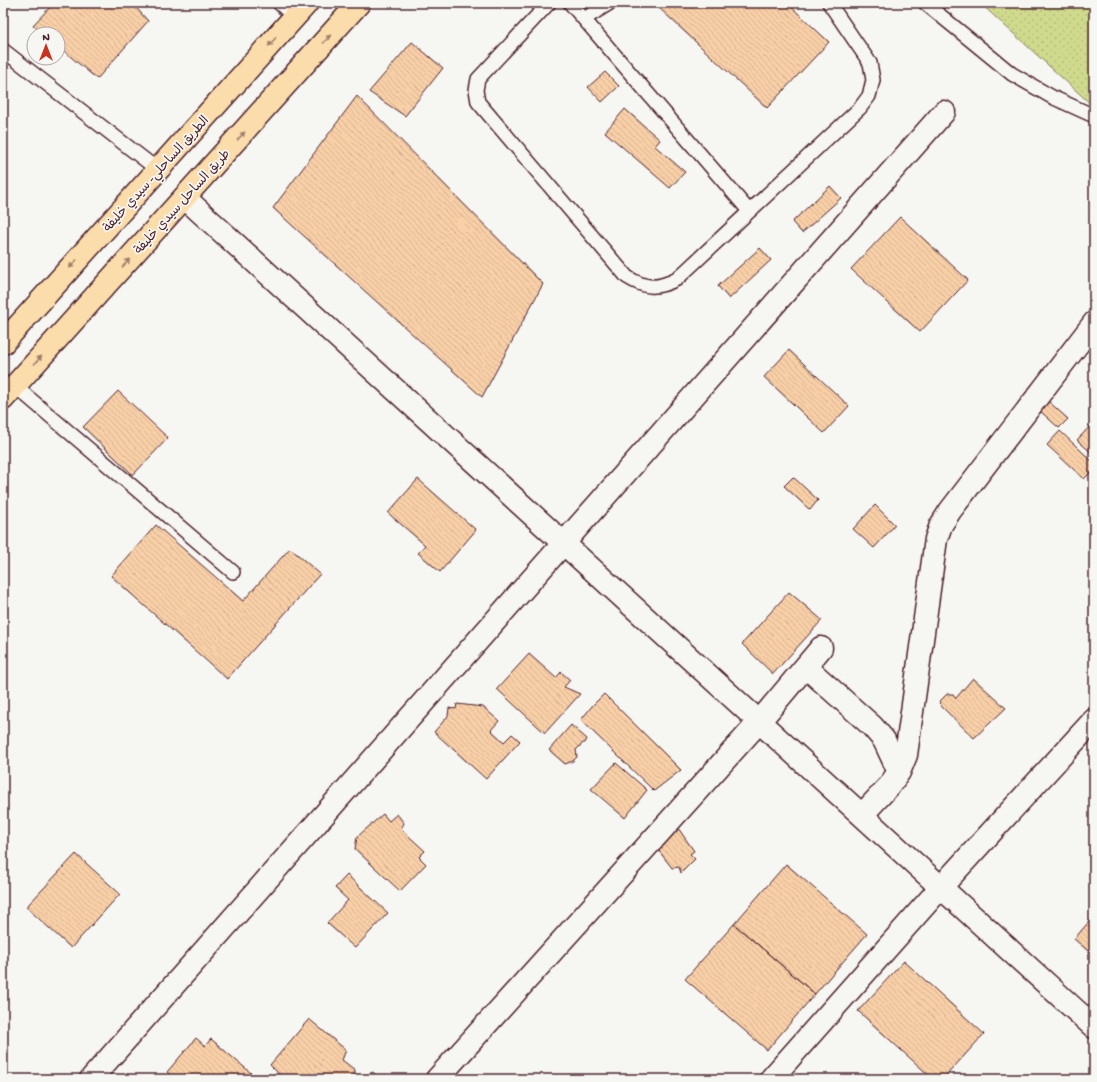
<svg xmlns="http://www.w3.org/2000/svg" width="1097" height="1082" font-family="'Gochi Hand','Playpen Sans Arabic',sans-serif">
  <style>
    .park { fill: url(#park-dots); stroke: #8c7c5c }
    .building { fill: url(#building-back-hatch); stroke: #4a1f2b }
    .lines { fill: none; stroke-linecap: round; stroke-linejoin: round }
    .service-casing { stroke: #4a1f2b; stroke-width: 16 }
    .minor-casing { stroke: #4a1f2b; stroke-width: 25 }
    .trunk-casing { stroke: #4a1f2b; stroke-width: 25 }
    .service { stroke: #f6f6f2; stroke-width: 13 }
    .minor { stroke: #f6f6f2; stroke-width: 22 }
    .trunk { stroke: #fbddab; stroke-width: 22 }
    .oneway { fill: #a27e6b }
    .labels { text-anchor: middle; stroke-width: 3.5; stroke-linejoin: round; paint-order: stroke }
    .street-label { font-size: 13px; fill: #4a1f2b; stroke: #f6f6f2 }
  </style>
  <defs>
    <pattern id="park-dots" width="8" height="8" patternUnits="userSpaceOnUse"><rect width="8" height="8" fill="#cfda8d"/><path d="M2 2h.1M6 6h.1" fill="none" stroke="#b3bb7a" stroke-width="1.8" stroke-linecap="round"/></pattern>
    <pattern id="building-back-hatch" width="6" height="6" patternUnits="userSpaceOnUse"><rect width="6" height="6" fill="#f8cfa7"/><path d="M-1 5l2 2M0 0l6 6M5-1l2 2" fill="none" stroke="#d6b190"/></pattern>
  </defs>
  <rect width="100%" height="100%" fill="#f6f6f2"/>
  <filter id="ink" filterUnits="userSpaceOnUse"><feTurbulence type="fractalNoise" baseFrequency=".025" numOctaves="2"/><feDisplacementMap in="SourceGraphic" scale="8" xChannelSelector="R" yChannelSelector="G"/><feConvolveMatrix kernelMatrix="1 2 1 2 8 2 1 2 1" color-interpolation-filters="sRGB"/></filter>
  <g filter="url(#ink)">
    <path class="park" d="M980,3H1094V107Z"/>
    <path class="building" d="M54,3H132L148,21L97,79L58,46V34H43L33,25Z
      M662,3H787L829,42L767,108L658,7Z
      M412,42L443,68L405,116L369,92Z
      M605,72L619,86L602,102L588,87Z
      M357,96L543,284L482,397L273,208Z
      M625,109L660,140L655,146L685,172L670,188L605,132Z
      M830,186L841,198L802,233L792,222Z
      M900,217L968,280L920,332L851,269Z
      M760,248L771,260L729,299L718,286Z
      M789,350L849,406L824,433L764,377Z
      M118,391L168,438L133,475L83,427Z
      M1048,401L1068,419L1059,428L1039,410Z
      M1094,422V455L1077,440Z
      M1060,431L1094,463V469L1084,479L1047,445Z
      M793,477L818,500L810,510L784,486Z
      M418,479L476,530L440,572L418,553L425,545L388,513Z
      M875,505L895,525L874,548L853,529Z
      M156,525L243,601L290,548L320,574L227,679L111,576Z
      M789,592L822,620L773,674L742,644Z
      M529,654L556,678L561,672L570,680L564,687L580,694L545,733L497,689Z
      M973,678L1006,708L974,738L941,706L940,701L947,694H953L956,698Z
      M604,694L681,770L654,791L581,720L592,706Z
      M457,704L483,707L499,721L491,730L504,742L512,734L520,741L486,779L434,732L448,716L449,708L456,709Z
      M571,725L587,739L585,743H583L576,750L577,757L573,761L565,764L549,750Z
      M616,763L647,790L625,818L591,789Z
      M383,814L389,821L397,814L404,823L401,829L425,851L419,857L426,864L400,891L355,849L357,837Z
      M678,828L694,851L690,854L695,859L681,873L679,867L672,868L659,851L661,845Z
      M76,854L120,894L71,948L26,907Z
      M786,864L867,934L815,994L734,924Z
      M347,875L388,913L355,948L327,923L348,900L335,888Z
      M1094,916V956L1074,939Z
      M734,924L815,994L767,1050L685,979Z
      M904,961L984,1034L943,1079H933L858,1011Z
      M309,1019L346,1050L342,1060L355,1070V1079L373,1072L380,1079H284L270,1065Z
      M196,1038L205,1046L211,1039L251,1073L245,1079H175L167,1072Z
      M1010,1074L1016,1079H1006Z"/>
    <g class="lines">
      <defs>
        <path id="service" d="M279,3L294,17
          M549,3L478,79L476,90L478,102L627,277C646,289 657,289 677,279L860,108L869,96L873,80L870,63L829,3
          M570,3L749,211
          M925,3L1012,74L1052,97L1094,116
          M584,19L610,3
          M3,50L158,170
          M15,386L233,572"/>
        <path id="minor" d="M185,198L1094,1027
          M806,667L872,726L884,740L899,772
          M862,815L889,786L899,772L906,755L936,539L941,525L950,511L1094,323
          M91,1079L944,112
          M437,1079L759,722L821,648
          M771,1079L941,887L1094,720"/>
        <path id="trunk" d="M3,343L307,3
          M3,399L359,3"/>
      </defs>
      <use href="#service" class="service-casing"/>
      <use href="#minor" class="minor-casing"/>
      <use href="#trunk" class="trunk-casing"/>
      <use href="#service" class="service"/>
      <use href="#minor" class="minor"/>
      <use href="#trunk" class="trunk"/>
    </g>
    <defs><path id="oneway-solid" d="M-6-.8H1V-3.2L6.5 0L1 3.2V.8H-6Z"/></defs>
    <g class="oneway">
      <use href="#oneway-solid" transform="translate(327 39) rotate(-48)"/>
      <use href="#oneway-solid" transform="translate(272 42) rotate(132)"/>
      <use href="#oneway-solid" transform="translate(241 136) rotate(-48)"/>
      <use href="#oneway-solid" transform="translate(126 263) rotate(-48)"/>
      <use href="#oneway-solid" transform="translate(73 264) rotate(132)"/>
      <use href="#oneway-solid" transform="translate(38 360) rotate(-48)"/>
    </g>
  </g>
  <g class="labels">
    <g class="street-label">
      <text transform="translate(155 173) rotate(-48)" y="5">الطريق الساحلي- سيدي خليفة</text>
      <text transform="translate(181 201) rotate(-48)" y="5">طريق الساحل سيدي خليفة</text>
    </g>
  </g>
  <rect width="1097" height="1082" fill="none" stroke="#f6f6f2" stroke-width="16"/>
  <rect x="8" y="8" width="1081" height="1066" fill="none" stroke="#4a1f2b" stroke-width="1.5" filter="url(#ink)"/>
  <g transform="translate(46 46)"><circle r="19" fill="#f6f6f2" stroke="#b1a0a2"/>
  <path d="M0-3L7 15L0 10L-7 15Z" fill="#c8321e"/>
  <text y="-6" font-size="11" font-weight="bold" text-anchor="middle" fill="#4a1f2b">N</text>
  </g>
</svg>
